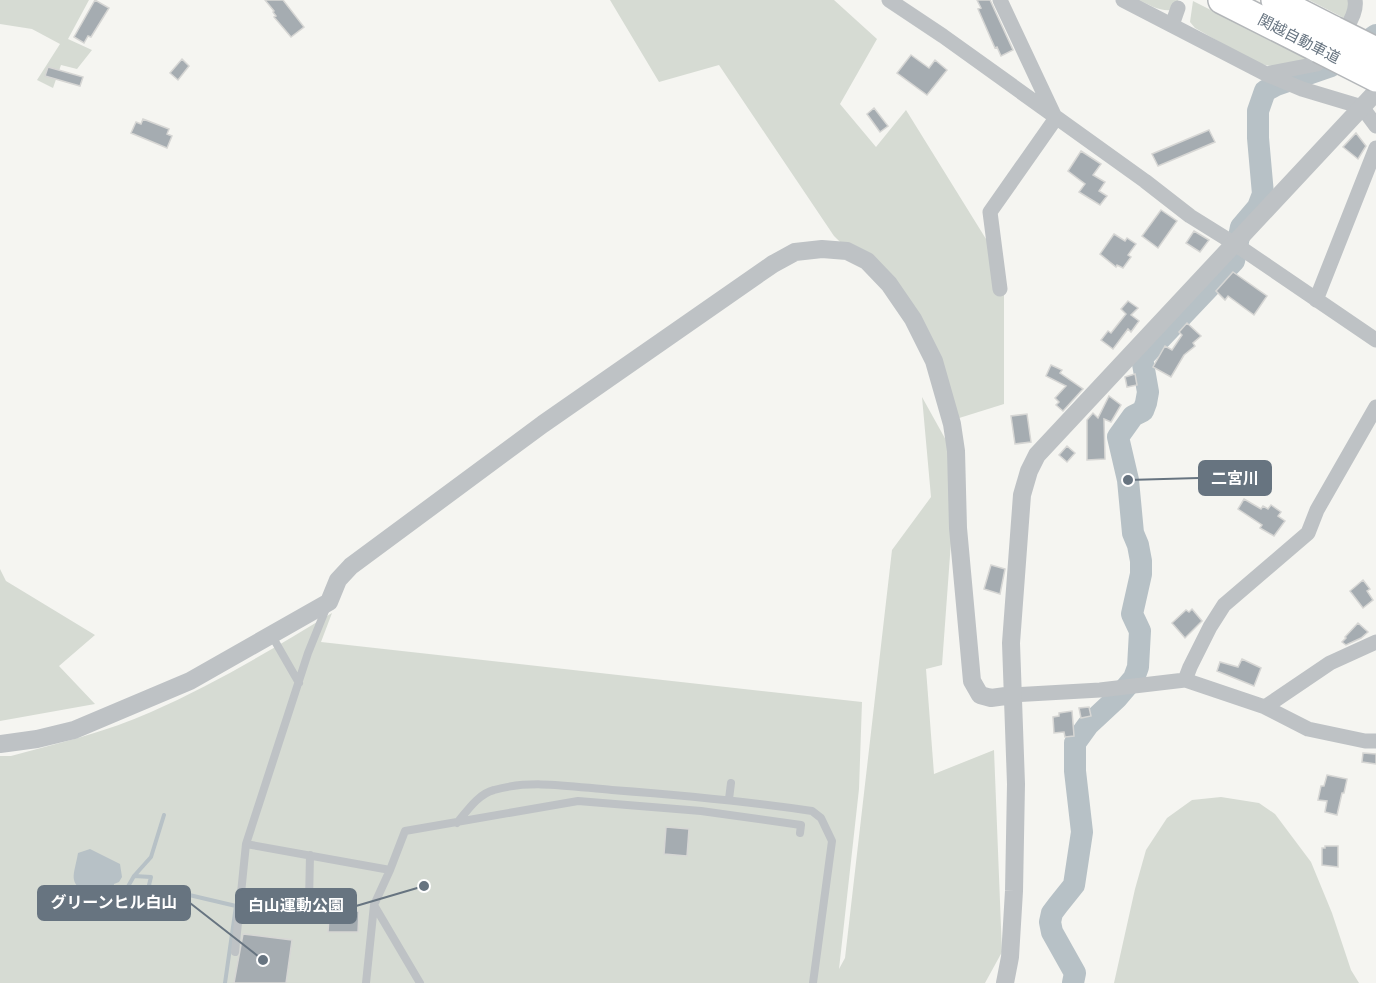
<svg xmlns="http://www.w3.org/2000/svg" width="1376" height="983" font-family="Helvetica,'Noto Sans JP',sans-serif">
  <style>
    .green { fill: #d6dbd3 }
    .water { fill: #b7c1c6 }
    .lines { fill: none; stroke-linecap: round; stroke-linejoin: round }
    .stream { stroke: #b7c1c6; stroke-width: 4 }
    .river { stroke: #b7c1c6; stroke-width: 22 }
    .building { fill: #a5acb1; stroke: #d6d6d4; stroke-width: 1.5 }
    .motorway-casing { stroke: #b3b6b9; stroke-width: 30 }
    .service { stroke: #bec2c5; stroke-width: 8 }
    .minor { stroke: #bec2c5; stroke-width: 15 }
    .tertiary { stroke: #bec2c5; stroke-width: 18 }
    .motorway { stroke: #fff; stroke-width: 27 }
    .motorway-bridge-casing { stroke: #b3b6b9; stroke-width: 30; stroke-linecap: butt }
    .motorway-bridge { stroke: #fff; stroke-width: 27 }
    .labels { text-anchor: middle; stroke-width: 6; stroke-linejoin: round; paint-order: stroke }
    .street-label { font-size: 15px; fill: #677480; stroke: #fff }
    .leader { fill: none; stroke: #677480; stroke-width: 2 }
    .callout-dot { fill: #677480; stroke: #fff; stroke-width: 2 }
    .callout { fill: #677480; stroke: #677480; stroke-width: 2 }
    .callout-label { font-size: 16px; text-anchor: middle; font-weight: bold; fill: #fff }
  </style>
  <rect width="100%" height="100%" fill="#f5f5f1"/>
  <path class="green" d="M0,0H89L68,39L92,50L77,69L61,65L53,88L37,80L60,44L32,29L0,24Z
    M610,0H834L877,39L840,104L876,147L906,110L1004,268V404L956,419L909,310L834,236L719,65L659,82Z
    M1139,0H1178L1176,9C1163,13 1151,6 1139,0Z
    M1309,0H1353L1348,20Z
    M1193,1L1314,62L1279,68L1261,64L1251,60L1195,28L1190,22Z
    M922,397L957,460L942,665L926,669L934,774L994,750L1002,952L985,983H0V756H11C58,743 107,732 151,712C214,684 273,649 332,613L321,642L862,702L859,789L839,969L845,958L892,550L931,497Z
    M0,569L6,581L95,635L59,666L95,704L0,721Z
    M1221,797L1259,803L1275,814L1311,862L1332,913L1351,970L1359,983H1114L1135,889L1146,850L1167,818L1192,800Z"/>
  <path class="water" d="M90,849L120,864L122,877L119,882L114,884L112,898L107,903C99,903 95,900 89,896C67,881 74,877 78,853Z"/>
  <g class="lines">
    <path class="stream" d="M134,876L151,877L149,885C157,896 169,898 182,902L185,894L236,906L225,983
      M118,904L134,876L151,857L164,815"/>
    <path class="river" d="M1073,983L1075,973L1052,932L1050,922L1052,913L1058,905L1074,885L1082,832L1075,771V743L1088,725L1117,698L1134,678L1138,667L1140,631L1132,614L1141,574V561L1138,545L1133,533L1128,480L1118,437L1133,416L1143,411L1146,403L1148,392L1142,358L1234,261L1241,227L1258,207L1263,194L1258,138V111L1265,91L1276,85L1331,66L1376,35"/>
  </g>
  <path class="building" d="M95,0L109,8L91,37L88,36L84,43L74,37Z
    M265,0H283L304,27L291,37L274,17L276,16L273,12L274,11Z
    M977,0H990L1013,50L1001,56L997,47L995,48L978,9L981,8Z
    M911,55L929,68L935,60L947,70L927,95L897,73Z
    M182,59L189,66L178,80L170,73Z
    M48,67L83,77L80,86L45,76Z
    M874,108L888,126L880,132L867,114Z
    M143,119L169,129L167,134L172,136L167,148L131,133L136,122L141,124Z
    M1209,130L1215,142L1158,166L1152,154Z
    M1356,133L1366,146L1358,159L1343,147Z
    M1081,151L1101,164L1093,175L1105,182L1099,191L1107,196L1100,205L1079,192L1085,184L1068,171Z
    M1161,210L1177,221L1158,248L1142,236Z
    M1194,231L1209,240L1200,252L1186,243Z
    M1114,234L1125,241L1127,238L1136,244L1128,255L1131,257L1123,268L1117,265L1116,267L1100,254Z
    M1233,272L1267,296L1254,315L1228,296L1225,300L1216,291Z
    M1128,301L1138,308L1131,315L1139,321L1131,332L1128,329L1113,349L1101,340L1108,331L1111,333L1126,314L1121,309Z
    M1187,323L1201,336L1193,343L1195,346L1184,355L1171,377L1153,367L1165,346L1172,350L1182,335L1179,332Z
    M1051,365L1062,370L1060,373L1083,389L1063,411L1056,405L1059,402L1055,398L1066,386L1046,376Z
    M1135,374L1137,385L1127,387L1125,377Z
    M1109,396L1121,405L1111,422L1104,419L1105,459L1087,460V420L1093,413L1098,418Z
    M1027,414L1031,442L1015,444L1011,416Z
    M1067,446L1075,453L1067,462L1059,455Z
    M1244,499L1261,509L1263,506L1268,509L1271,505L1281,512L1278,516L1285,521L1274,536L1260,528L1262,525L1238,509Z
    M991,565L1005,569L1000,594L984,589Z
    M1363,580L1370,589L1367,591L1373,600L1363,608L1350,591Z
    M1192,609L1202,621L1185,638L1172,623L1186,610L1189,612Z
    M1358,623L1368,632L1361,638L1346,645L1342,642L1346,638L1345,637Z
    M1242,659L1261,668L1254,686L1217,671L1220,662L1238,667Z
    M1089,707L1091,716L1081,718L1079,708Z
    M1072,711L1074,736L1065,737L1064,732L1054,733L1053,717L1059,716V713Z
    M1363,753L1376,754V764L1362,762Z
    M1327,775L1347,779L1344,793H1342L1337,815L1325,812L1327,801L1318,800L1321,786H1324Z
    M666,827L689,829L687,856L664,854Z
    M1325,846H1338V867L1322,865V848H1325Z
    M330,903L354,905V911H359L358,932H328Z
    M243,934L292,940L286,983H234Z"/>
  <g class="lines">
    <defs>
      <path id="motorway" d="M1222,0L1319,49
        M1275,0L1334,30"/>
    </defs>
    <use href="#motorway" class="motorway-casing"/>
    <path class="service" d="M327,606L308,653L246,844L390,870L374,905L366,983
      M272,636L299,683
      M729,799L731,783
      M457,823C467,811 478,794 494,790C531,779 574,787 612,790C679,795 745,801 812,811L821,818L832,841L813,983
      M390,870L405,831L578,801L701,811L801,825L800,833
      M309,902L310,855
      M374,905L420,983
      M235,952L246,844"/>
    <path class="minor" d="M889,0L943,36L1145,181L1190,216L1235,244L1376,340
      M1000,0L1054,115
      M1123,0L1266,74L1302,89L1362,107L1376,126
      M1172,25L1178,8
      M1266,74L1317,64C1329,49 1359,20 1355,0
      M1000,289L990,212L1056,118
      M1316,300L1376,148
      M1185,680L1190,667L1210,627L1224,605L1308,533L1317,510L1376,407
      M1013,695L1100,690L1185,680L1265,707L1308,729L1365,741H1376
      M1265,707L1330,663L1376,642"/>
    <path class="tertiary" d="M0,744L37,739L74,730L190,681L329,602L338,580L351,566L543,424L773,264L795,252L822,249L847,251L867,261L889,284L913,319L934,361L952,424L956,451L958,528L972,681L980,695L991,698L1013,695
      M1005,983L1010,957L1014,891L1016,784L1011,643L1022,495L1029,471L1037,455L1376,92"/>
    <use href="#motorway" class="motorway"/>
    <defs>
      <path id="motorway-bridge" d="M1334,30L1376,51
        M1319,49L1376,78"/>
    </defs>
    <use href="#motorway-bridge" class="motorway-bridge-casing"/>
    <use href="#motorway-bridge" class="motorway-bridge"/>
  </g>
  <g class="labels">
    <g class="street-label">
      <text transform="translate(1299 39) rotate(27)" y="5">関越自動車道</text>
    </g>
  </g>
  <path class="leader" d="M1128 480L1199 478M263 960L190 903M424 886L356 906"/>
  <g class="callout-dot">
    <circle cx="1128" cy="480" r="6"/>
    <circle cx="263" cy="960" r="6"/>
    <circle cx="424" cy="886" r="6"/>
  </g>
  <g class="callout">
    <rect x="1199" y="461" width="72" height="34" rx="6"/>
    <rect x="38" y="886" width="152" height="34" rx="6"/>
    <rect x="236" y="889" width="120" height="34" rx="6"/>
  </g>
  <g class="callout-label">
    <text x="1235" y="484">二宮川</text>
    <text x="114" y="908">グリーンヒル白山</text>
    <text x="296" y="911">白山運動公園</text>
  </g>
</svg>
